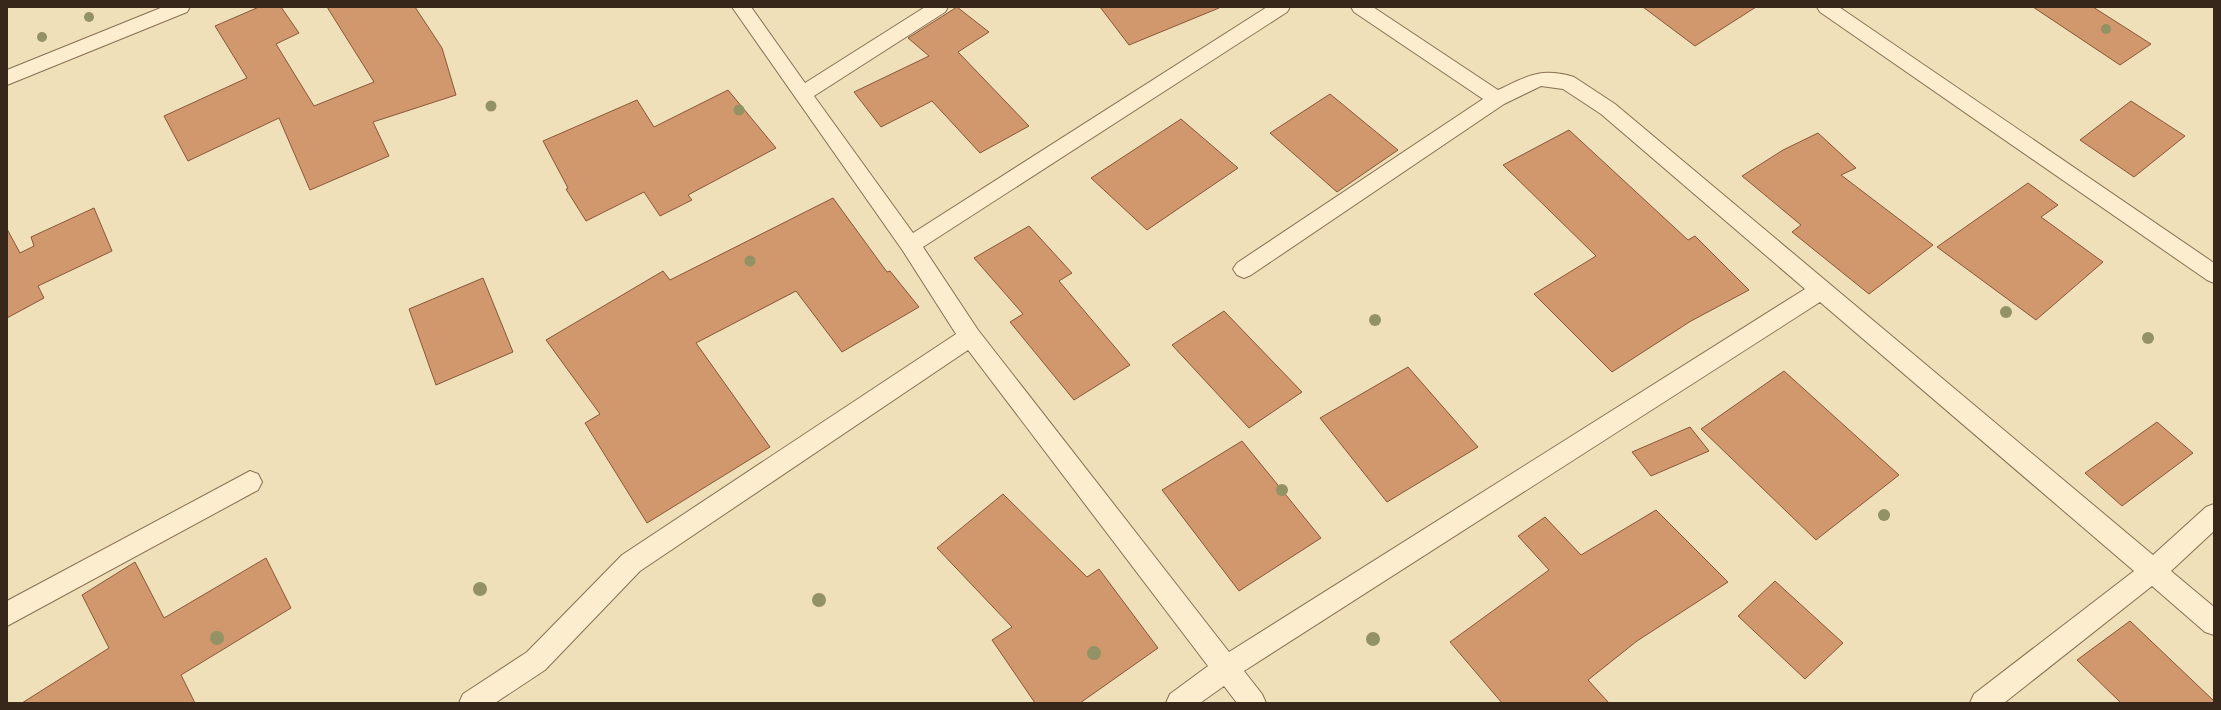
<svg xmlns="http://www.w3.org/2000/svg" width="2221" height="710" font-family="Georgia,serif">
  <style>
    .building { fill: #d1976d; stroke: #885838 }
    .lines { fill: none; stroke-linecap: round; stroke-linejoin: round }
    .street-casing { stroke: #886f53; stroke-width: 2 }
    .street { fill: #fbedcd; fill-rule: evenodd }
    .tree { fill: #929265 }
  </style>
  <rect width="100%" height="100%" fill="#f0e0ba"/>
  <path class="building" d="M259,7H281L299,33L276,44L314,106L374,82L327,7H415L442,48L456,95L373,122L389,156L310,190L279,118L188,161L164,116L247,78L215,26Z
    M957,7L989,32L958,52L1029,126L980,153L932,101L881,127L854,92L929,56L908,38Z
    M1100,7H1218L1219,8L1129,45Z
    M1643,7H1756L1695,46Z
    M2033,7H2093L2151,44L2120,65Z
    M728,90L776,148L688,195L692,200L660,216L644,192L586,221L566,189L568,188L543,141L637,100L654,127Z
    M1330,94L1398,150L1337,192L1270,133Z
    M2131,101L2185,136L2134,177L2080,140Z
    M1181,119L1238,168L1147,230L1091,178Z
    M1569,130L1688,240L1695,236L1749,290L1691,321L1612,372L1534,294L1596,256L1503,165Z
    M1818,133L1856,168L1841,175L1933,245L1869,294L1792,232L1801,225L1742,176L1783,150Z
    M2028,183L2058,205L2041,217L2103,262L2036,320L1937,247Z
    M833,198L887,272L890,271L919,307L842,352L796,291L696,343L770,447L647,523L585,423L600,414L546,340L663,271L670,280Z
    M94,208L112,251L38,286L44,298L7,318V229L20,253L34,246L31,237Z
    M1029,226L1072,273L1059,281L1130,365L1074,400L1010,322L1023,314L974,258Z
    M483,278L513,352L436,385L409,309Z
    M1224,311L1302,392L1249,428L1172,345Z
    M1408,367L1478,447L1387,502L1320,418Z
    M1784,371L1899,475L1816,540L1701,429Z
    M2157,422L2193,453L2122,506L2085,473Z
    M1690,427L1709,451L1651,476L1632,452Z
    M1242,441L1321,538L1239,591L1162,490Z
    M1003,494L1087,577L1099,569L1158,648L1080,703H1035L992,640L1012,627L937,548Z
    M1656,510L1728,582L1637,641L1588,680L1609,703H1502L1450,642L1549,570L1518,536L1545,517L1581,555Z
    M266,558L291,608L181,675L195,703H22L109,648L82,595L135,562L164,618Z
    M1775,581L1843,643L1805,679L1738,616Z
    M2130,621L2214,701V703H2121L2077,660Z"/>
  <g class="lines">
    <defs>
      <path id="street" d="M163,7H190L187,12L7,85V70Z
        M732,7H751L805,83L925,7H948L945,12L814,96L913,233L1267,7H1290L1287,12L923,247L978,330L1229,652L1805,289L1601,114L1563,89L1541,86L1504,104L1251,275L1244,278L1237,275L1233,269L1237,263L1483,99L1354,12L1351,7H1373L1498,90C1528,76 1540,67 1574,77L1615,104L2153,555L2206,507L2214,504V531L2171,571L2214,607V635L2205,632L2152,586L2004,703H1970L1974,694L2134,571L1820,302L1244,671L1262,694L1266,703H1237L1224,686L1200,703H1166L1170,694L1208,666L968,350L640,571L545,670L495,703H459L463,694L527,652L622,555L956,334L903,251Z
        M1817,7H1839L2214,263V283L2207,280L1820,12Z
        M250,471L258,474L262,482L258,490L7,626V601Z"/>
    </defs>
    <use href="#street" class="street-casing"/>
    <use href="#street" class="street"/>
  </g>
  <g class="tree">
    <circle cx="89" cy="17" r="5"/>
    <circle cx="2106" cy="29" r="5"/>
    <circle cx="42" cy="37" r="5"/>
    <circle cx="491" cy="106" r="5.5"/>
    <circle cx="739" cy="110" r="5.5"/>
    <circle cx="750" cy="261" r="5.5"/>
    <circle cx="2006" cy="312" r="6"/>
    <circle cx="1375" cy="320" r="6"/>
    <circle cx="2148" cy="338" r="6"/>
    <circle cx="1282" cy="490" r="6"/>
    <circle cx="1884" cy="515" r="6"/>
    <circle cx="480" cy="589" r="7"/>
    <circle cx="819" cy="600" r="7"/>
    <circle cx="217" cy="638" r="7"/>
    <circle cx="1373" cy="639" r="7"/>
    <circle cx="1094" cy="653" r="7"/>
  </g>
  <rect width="2221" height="710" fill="none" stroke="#36271a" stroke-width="16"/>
</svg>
